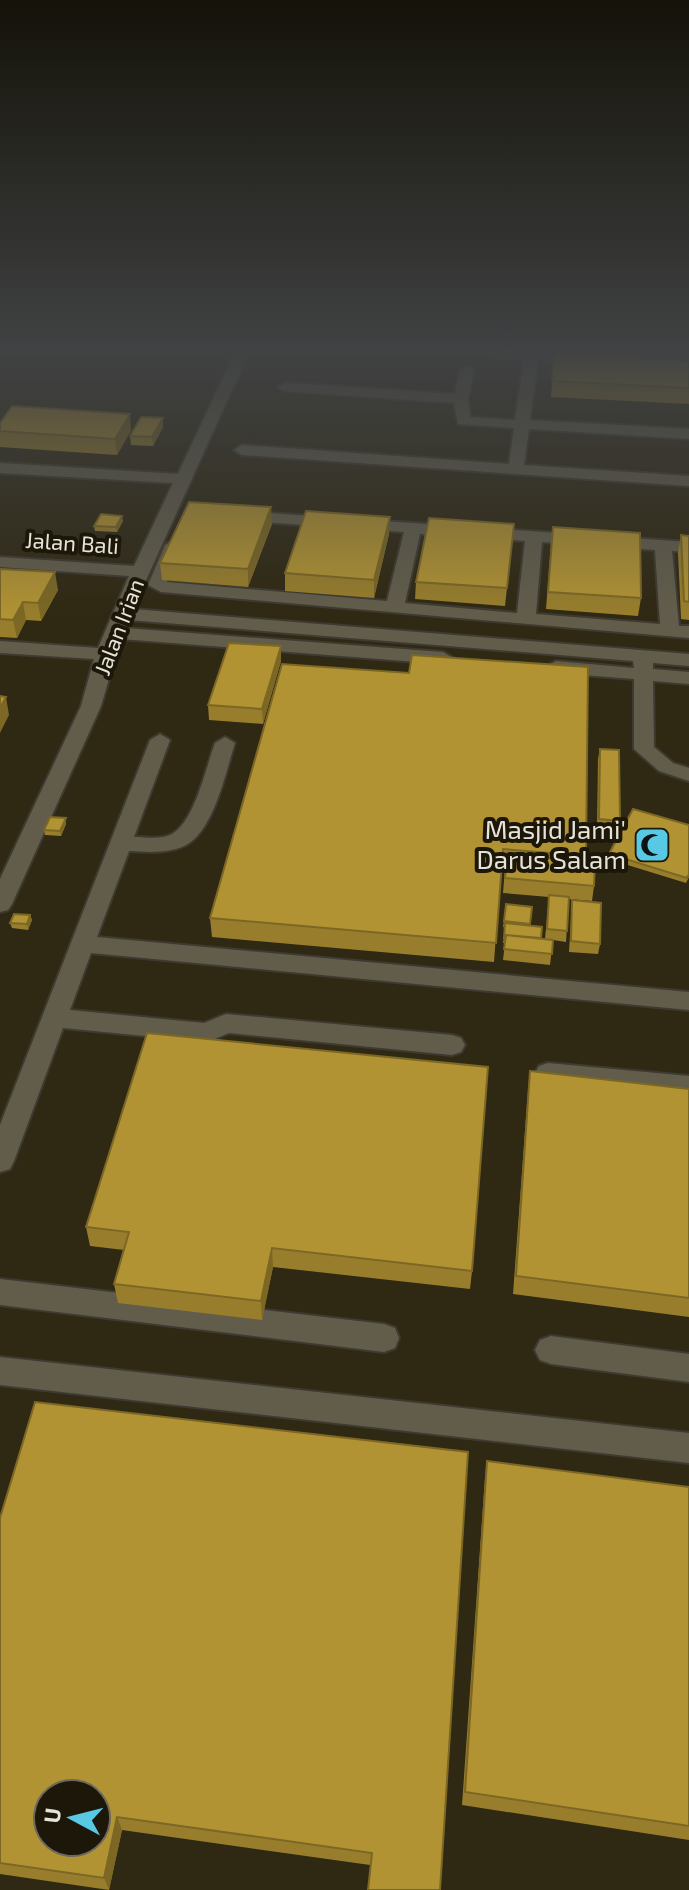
<svg xmlns="http://www.w3.org/2000/svg" width="689" height="1890" font-family="'Exo 2',sans-serif">
  <style>
    .built { fill: #2f2812; fill-rule: evenodd }
    .lines { fill: none; stroke-linecap: round; stroke-linejoin: round }
    .minor-casing { stroke: #3e3a31; stroke-width: 4 }
    .minor { fill: #625d4b; fill-rule: evenodd }
    .wall { fill: #987e2c }
    .shaded-wall { fill: #7c6724 }
    .building { fill: #b19333; stroke: #7c6724; stroke-width: 2; fill-rule: evenodd }
    .labels { text-anchor: middle; stroke-width: 8; stroke-linejoin: round; paint-order: stroke }
    .far-street-label { font-size: 22px; fill: #e6e3d9; stroke: #1c1708 }
    .poi-label { font-size: 26px; fill: #e6e3d9; stroke: #1c1708; text-anchor: end }
  </style>
  <rect width="100%" height="100%" fill="#252011"/>
  <path class="built" d="M0,352H689V1890H0ZM48,1794H96V1842H48Z"/>
  <g class="lines">
    <defs>
      <path id="minor" d="M235,352H249L133,609L689,654V666L653,663V669L689,672V684L653,681L654,747L673,763L689,768V781L659,771L634,749V679L556,673L546,667L556,661L634,668L633,661L129,620L125,628L443,652L453,658L443,664L121,639L101,706L12,904L8,910L0,912V879L81,706L94,659L0,653V641L98,648L129,576L0,567V557L134,566L173,483L0,473V463L178,474Z
        M480,352L564,354L562,352L689,355V363L589,357V363L584,364L538,360L530,420L689,429V439L529,429L524,465L689,476V486L242,455L234,450L242,445L509,464L514,428L458,424L454,403L285,391L278,387L285,383L455,394L460,369L467,365L474,369L468,399L470,417L515,420L524,359L487,356Z
        M238,511L689,542V552L672,551L679,626H689V638L161,592L148,585L165,545L174,540L183,545L167,582L387,601L404,532L232,520L230,516L232,512ZM420,534L525,541L517,613L405,603ZM542,542L655,550L660,624L536,614Z
        M160,734L170,740L134,837C146,837 161,840 172,834C195,821 206,767 215,743L225,737L235,743C226,771 214,830 186,845C169,854 147,852 129,851L97,937L689,992V1010L91,953L70,1010L204,1023L226,1014L452,1035L461,1038L465,1045L461,1052L452,1055L229,1033L207,1042L63,1028L14,1161L10,1169L0,1172V1125L150,740Z
        M548,1063L689,1076V1096L548,1083L539,1080L535,1073L539,1066Z
        M0,1279L384,1324L395,1328L399,1338L395,1348L384,1352L0,1305Z
        M551,1336L689,1354V1382L551,1364L540,1360L535,1350L540,1340Z
        M0,1357L689,1433V1463L0,1385Z"/>
    </defs>
    <use href="#minor" class="minor-casing"/>
    <use href="#minor" class="minor"/>
  </g>
  <path class="wall" d="M554,353L689,361V404L551,397Z
    M0,423L131,430L117,455L0,447Z
    M163,427L153,446L131,445L130,436Z
    M123,521L117,532L95,531L94,526Z
    M272,524L248,587L162,580L160,563Z
    M514,524L505,606L415,599L416,582Z
    M389,534L374,598L285,591V573Z
    M681,535L689,536V620L681,619L678,553Z
    M551,544L641,598L638,616L546,609Z
    M0,569L58,590L41,621L26,620L17,638L0,637Z
    M281,661L263,724L209,720L208,705Z
    M282,664L586,856L585,862L594,886L592,901L569,899L566,942L553,940L550,965L503,960L505,943H503L505,927H503L506,904L530,924V926L541,938L545,939L549,897L503,893L505,868H501L494,962L212,937L210,918Z
    M600,749L620,821L618,831L597,829L598,759Z
    M66,824L61,836L45,835L44,830Z
    M609,854L689,877L686,883L608,859Z
    M572,900L600,944L598,954L569,952Z
    M30,915L32,920L28,930L12,928L10,923Z
    M530,1071L689,1089V1317L513,1294L528,1090Z
    M86,1227L472,1271L470,1289L273,1267L262,1320L118,1303L114,1284L124,1250L90,1246Z
    M468,1452L370,1865L122,1830L109,1890L0,1874V1518Z
    M487,1461L689,1487V1840L462,1805L485,1478Z"/>
  <path class="shaded-wall" d="M130,414L131,430L117,455L115,439Z
    M163,418V427L153,446L152,437Z
    M271,507L272,524L248,587V569Z
    M122,516L123,521L117,532L116,527Z
    M390,517L389,534L374,598V580Z
    M55,572L58,590L41,621L38,603Z
    M23,602L26,620L17,638L13,620Z
    M281,646V661L263,724L262,709Z
    M6,697L9,715L0,733V708Z
    M66,818V824L61,836L60,831Z
    M30,915L32,920L28,930L27,924Z
    M272,1248L273,1267L262,1320L261,1301Z
    M117,1817L122,1830L109,1890L104,1878Z"/>
  <path class="building" d="M554,353L689,361V388L552,381Z
    M12,406L130,414L115,439L0,431V423Z
    M141,417L163,418L152,437L130,436Z
    M189,502L271,507L248,569L160,563Z
    M306,511L390,517L374,580L285,573Z
    M101,514L122,516L116,527L94,526Z
    M429,518L514,524L507,588L416,582Z
    M553,527L640,533L641,598L548,592Z
    M681,535L689,536V602L684,601Z
    M0,569L55,572L38,603L23,602L13,620L0,619Z
    M229,643L281,646L262,709L208,705Z
    M412,655L588,667L586,856L503,849L496,943L210,918L282,664L409,673Z
    M0,696L6,697L0,708Z
    M600,749L619,750L620,821L599,819Z
    M633,809L689,825V874L687,878L609,854Z
    M50,817L66,818L60,831L44,830Z
    M507,855L595,862L594,886L505,878Z
    M549,895L569,897L567,931L547,929Z
    M572,900L601,903L600,944L571,941Z
    M506,904L532,907L530,924L504,921Z
    M14,914L30,915L27,924L10,923Z
    M505,923L542,927L541,938L506,935L505,938H504Z
    M506,935L553,940L552,954L504,949Z
    M147,1033L488,1067L472,1271L272,1248L261,1301L114,1284L129,1232L86,1227Z
    M530,1071L689,1089V1298L516,1276Z
    M35,1402L468,1452L440,1890H368L372,1853L117,1817L104,1878L0,1863V1518ZM48,1794H96V1842H48Z
    M487,1461L689,1487V1826L465,1792Z"/>
  <linearGradient id="sky" x2="0" y2="1"><stop stop-color="#141209"/><stop offset="0.57" stop-color="#404243"/><stop offset="1" stop-color="#404243" stop-opacity="0"/></linearGradient>
  <rect width="689" height="616" fill="url(#sky)"/>
  <defs>
    <symbol id="mosque-square" viewBox="-11 -11 22 22"><rect x="-9" y="-9" width="18" height="18" rx="4" fill="#58c9e4" stroke="#1c1708"/><path d="M3.5-4.9A6 6 0 1 0 3.5 4.9A5 5 0 1 1 3.5-4.9Z" fill="#111"/></symbol>
  </defs>
  <g fill-rule="evenodd">
    <use href="#mosque-square" x="632" y="825" width="40" height="40"/>
  </g>
  <g class="labels">
    <g class="far-street-label">
      <text transform="translate(72 543) rotate(4)" y="8">Jalan Bali</text>
      <text transform="translate(119 627) rotate(-69)" y="8">Jalan Irian</text>
    </g>
    <g class="poi-label">
      <text x="626" y="839">Masjid Jami'<tspan x="626" dy="30">Darus Salam</tspan></text>
    </g>
  </g>
  <g transform="translate(72 1818) rotate(277)"><circle r="38" fill="#1c1708" stroke="#6d695c" stroke-width="2"/>
  <path d="M0-6L14 30L0 20L-14 30Z" fill="#58c9e4"/>
  <text y="-12" font-size="22" font-weight="bold" text-anchor="middle" fill="#e6e3d9">U</text>
  </g>
</svg>
